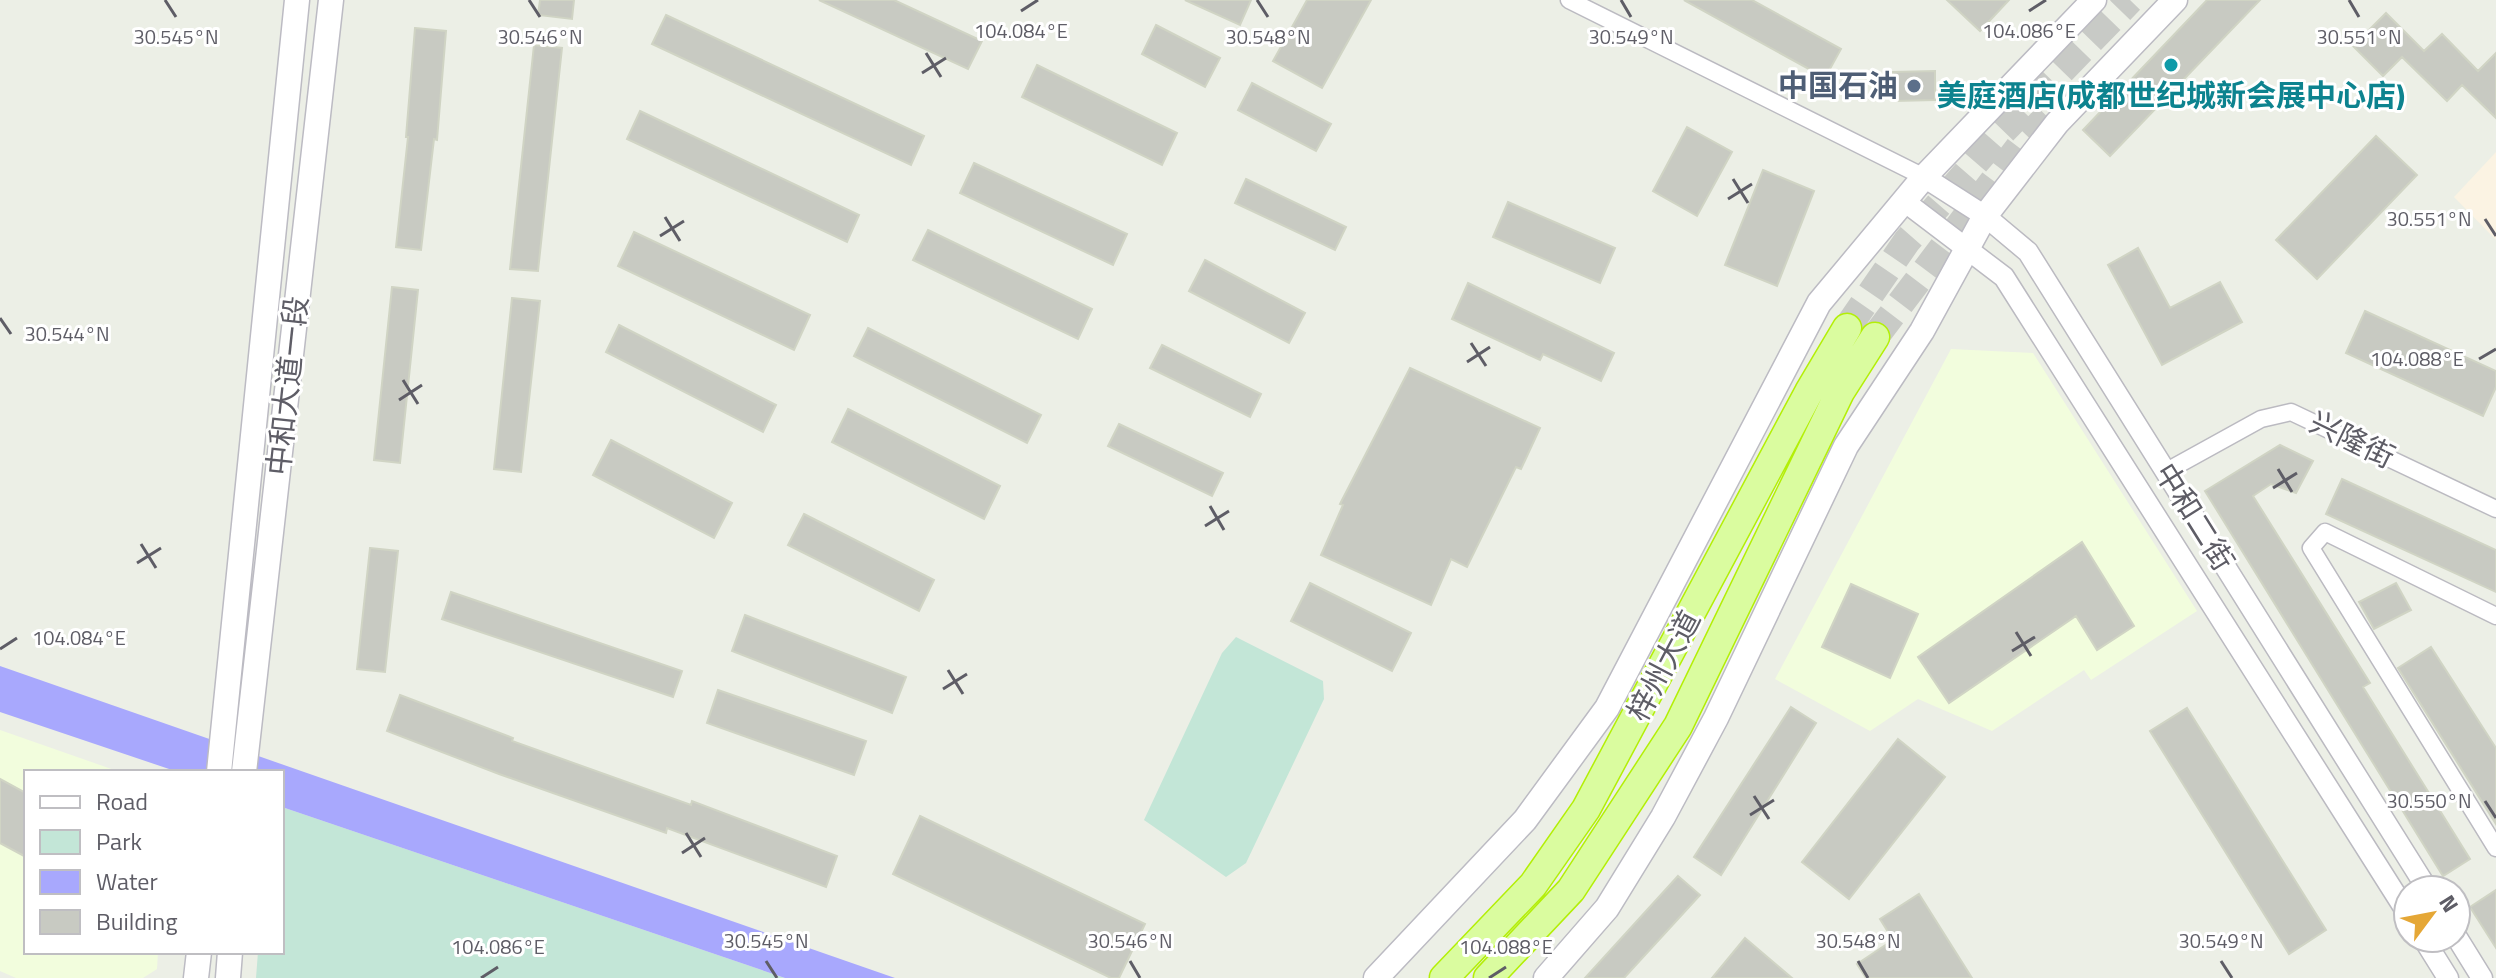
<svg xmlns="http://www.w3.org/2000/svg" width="2496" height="978" font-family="'Titillium Web','Noto Sans SC',sans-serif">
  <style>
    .commercial { fill: #f2fddd }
    .medical { fill: #fbf3e3 }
    .green { fill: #c3e6d7 }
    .water { fill: #a8a8fd }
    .building { fill: #c8cac2; stroke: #d0d4c4; stroke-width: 2 }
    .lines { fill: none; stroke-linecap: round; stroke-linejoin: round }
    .trunk-tunnel { stroke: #c8cac6; stroke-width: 28; stroke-dasharray: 28 14; stroke-linecap: butt }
    .minor-casing { stroke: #bbbac1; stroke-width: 19 }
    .tertiary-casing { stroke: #bbbac1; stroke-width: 23 }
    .secondary-casing { stroke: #bcbbc3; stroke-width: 27 }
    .trunk-casing { stroke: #b3ef06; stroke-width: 31 }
    .minor { stroke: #fff; stroke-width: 16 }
    .tertiary { stroke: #fff; stroke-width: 20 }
    .secondary { stroke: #fff; stroke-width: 24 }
    .trunk { stroke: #dafc9f; stroke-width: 28 }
    .ticks { fill: none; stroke: #5e5d66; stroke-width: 3 }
    .culture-dot { fill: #0f9aa8; stroke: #fff; stroke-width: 3 }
    .service-dot { fill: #5c6f8a; stroke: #fff; stroke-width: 3 }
    .labels { text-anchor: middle; stroke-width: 6; stroke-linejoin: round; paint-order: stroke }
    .service-label { font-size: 30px; font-weight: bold; fill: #4e5e75; stroke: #fff; text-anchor: end }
    .culture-label { font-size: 30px; font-weight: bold; fill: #0d838f; stroke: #fff }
    .street-label { font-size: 30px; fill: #5e5d66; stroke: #fff }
    .ticks-label { font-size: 20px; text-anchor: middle; fill: #5e5d66; stroke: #fff; stroke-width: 6; stroke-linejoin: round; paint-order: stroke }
  </style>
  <rect width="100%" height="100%" fill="#ecefe6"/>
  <path class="commercial" d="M1951,349L2033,353L2197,611L2091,680L2084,670L1992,731L1918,699L1870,731L1775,679Z
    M0,730L120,772H26V952H158L157,969L143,978H16L0,971Z"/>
  <path class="medical" d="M2496,152V240L2454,197Z"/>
  <path class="green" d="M1236,637L1323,681L1324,699L1246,863L1226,877L1144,820L1222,653Z
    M282,807L785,978H256L258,952H282Z"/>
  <path class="water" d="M0,666L895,978H785L282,807V772H178L0,712Z"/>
  <path class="building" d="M540,0H574L572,19L538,15Z
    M819,0H894L982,41L968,69Z
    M1185,0H1251L1240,25Z
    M1307,0H1371L1322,88L1273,61Z
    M1684,0H1752L1841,49L1825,78Z
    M1947,0H2009L1980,31Z
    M2207,0H2260L2110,156L2083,130Z
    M2386,13L2424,51L2442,34L2478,71L2496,53V118L2462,85L2447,101L2402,57L2383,76L2353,46Z
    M666,15L924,136L911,165L652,44Z
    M1156,25L1220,58L1205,87L1142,54Z
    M415,28L446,31L437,140L434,139L421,250L396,247L408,137H406Z
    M534,45L562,48L538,271L510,269Z
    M1037,65L1177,133L1162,165L1022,97Z
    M1935,71V100L1894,101L1893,72Z
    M1252,83L1331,124L1316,151L1238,110Z
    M640,111L859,215L847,242L627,139Z
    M1687,127L1732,152L1697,216L1653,191Z
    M2376,136L2417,175L2317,279L2276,240Z
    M974,163L1127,234L1113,265L960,193Z
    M1763,170L1814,191L1777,286L1725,265Z
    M1246,179L1346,227L1335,250L1235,203Z
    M1508,202L1615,248L1600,283L1493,237Z
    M928,230L1092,309L1078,339L913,260Z
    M634,232L810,315L794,350L618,266Z
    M2138,248L2170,308L2220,282L2242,322L2162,365L2108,265Z
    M1205,260L1305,313L1289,343L1189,291Z
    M1468,283L1614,353L1601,381L1543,354L1540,360L1452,319Z
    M392,287L418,290L400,463L374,460Z
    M512,298L540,301L521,472L494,469Z
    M2365,311L2496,371V387L2483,416L2346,353Z
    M619,325L776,405L763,432L606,352Z
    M868,328L1041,415L1027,443L854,356Z
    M1162,345L1261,394L1250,417L1150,368Z
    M1410,368L1540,428L1521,469L1516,467L1467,567L1451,559L1431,605L1321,555L1343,505L1340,504Z
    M848,409L1000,486L984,519L832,442Z
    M1119,424L1223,473L1212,496L1108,446Z
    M611,440L732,503L714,538L593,475Z
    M2280,445L2313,461L2296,493L2271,484L2253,496L2370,683L2363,687L2470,859L2443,876L2205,491Z
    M2342,479L2496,550V592L2326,514Z
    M804,514L934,580L919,611L788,545Z
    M2082,542L2134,626L2097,650L2076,616L1949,703L1918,657Z
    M370,548L398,551L385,672L357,669Z
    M1310,583L1411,633L1392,671L1291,621Z
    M2396,583L2411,610L2374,629L2359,602Z
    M1851,584L1918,614L1890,678L1822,647Z
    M451,592L682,671L673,697L442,619Z
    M745,615L906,677L892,713L732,651Z
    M2431,647L2496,748V824L2398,668Z
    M718,690L866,741L854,775L707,723Z
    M400,695L513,738L512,741L691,805L692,801L837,856L826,887L667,828L666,833L499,774L387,731Z
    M1791,707L1816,723L1721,875L1694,857Z
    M2187,708L2326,930L2289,954L2150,731Z
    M1898,739L1945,777L1849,899L1802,862Z
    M0,779L26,793V857L0,843Z
    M920,816L1145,924L1119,978H1111L893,874Z
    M1678,876L1700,895L1624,978H1585Z
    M2496,890V948L2470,907Z
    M1919,894L1972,978H1866L1857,964L1893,940L1880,919Z
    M1745,938L1792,978H1712Z"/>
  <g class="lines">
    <path class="trunk-tunnel" d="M1847,328L1907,241L2002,132L2130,0
      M1875,337L2023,142L2069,94"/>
    <defs>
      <path id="minor" d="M1569,0L1924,177
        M2165,472L2261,419L2291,412L2496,509
        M2496,616L2325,532L2311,548L2496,848"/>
      <path id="tertiary" d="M1924,177L1985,216L2028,252L2428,890
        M1904,201L2004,277L2408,914
        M2456,936L2482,978
        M2423,938L2448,978"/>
      <path id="secondary" d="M219,772L297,0
        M244,772L331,0
        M196,978L199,952
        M228,978L230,952
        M1376,978L1525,820L1607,708L1819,303L1924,177L2094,0
        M1546,978L1607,908L1663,817L1716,718L1846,446L1922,331L1985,216L2057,123L2175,0"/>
      <path id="trunk" d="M1444,978L1533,885L1586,809L1809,392L1847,328
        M1488,978L1571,890L1678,726L1840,392L1875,337"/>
    </defs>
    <use href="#minor" class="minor-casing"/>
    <use href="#tertiary" class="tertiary-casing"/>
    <use href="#secondary" class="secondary-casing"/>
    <use href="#trunk" class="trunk-casing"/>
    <use href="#minor" class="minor"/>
    <use href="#tertiary" class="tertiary"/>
    <use href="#secondary" class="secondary"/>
    <use href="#trunk" class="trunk"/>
  </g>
  <path class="ticks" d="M165,0L176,17M529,0L540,17M1257,0L1268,17M1621,0L1631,17M2349,0L2359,17M1021,11L1038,0M2029,11L2046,0M926,53L941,77M922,73L946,58M1733,179L1748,203M1728,199L1752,184M665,217L680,241M2485,219L2496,236M660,236L684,221M0,318L11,334M1471,343L1486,366M2479,359L2496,349M1467,362L1490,347M403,380L418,404M399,400L422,385M2278,469L2292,492M2273,488L2297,473M1210,506L1224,530M1205,526L1229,511M141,544L156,568M137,563L161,548M2016,632L2031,656M0,649L17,638M2012,651L2035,637M948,670L963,694M943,689L967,674M1754,796L1769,819M2485,801L2496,818M1750,815L1774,800M686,833L701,857M682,853L705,838M766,961L777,978M1130,961L1140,978M1858,961L1868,978M2221,961L2232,978M481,978L498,967M1489,978L1506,967"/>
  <circle class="culture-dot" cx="2171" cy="65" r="8"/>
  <circle class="service-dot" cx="1914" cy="86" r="8"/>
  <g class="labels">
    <g class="service-label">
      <text x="1898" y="96">中国石油</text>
    </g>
    <g class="culture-label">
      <text x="2171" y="106">美庭酒店(成都世纪城新会展中心店)</text>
    </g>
    <g class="street-label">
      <text transform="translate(288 386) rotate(-84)" y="10">中和大道一段</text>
      <text transform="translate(2352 440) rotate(26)" y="10">兴隆街</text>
      <text transform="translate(2194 517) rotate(58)" y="10">中和二街</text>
      <text transform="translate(1664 666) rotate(-62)" y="10">梓州大道</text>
    </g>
  </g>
  <g class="ticks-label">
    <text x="1021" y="38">104.084°E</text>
    <text x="2029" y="38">104.086°E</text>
    <text x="176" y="44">30.545°N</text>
    <text x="540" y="44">30.546°N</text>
    <text x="1268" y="44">30.548°N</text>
    <text x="1631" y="44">30.549°N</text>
    <text x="2359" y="44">30.551°N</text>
    <text x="2429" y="226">30.551°N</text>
    <text x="67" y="341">30.544°N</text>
    <text x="2417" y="366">104.088°E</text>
    <text x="79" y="645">104.084°E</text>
    <text x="2429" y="808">30.550°N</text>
    <text x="766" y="948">30.545°N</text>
    <text x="1130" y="948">30.546°N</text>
    <text x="1858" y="948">30.548°N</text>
    <text x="2221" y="948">30.549°N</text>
    <text x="498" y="954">104.086°E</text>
    <text x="1506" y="954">104.088°E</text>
  </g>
  <rect x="24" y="770" width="260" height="184" fill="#ffffff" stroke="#bfbec2" stroke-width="2"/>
  <rect x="40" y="796" width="40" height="12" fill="#ffffff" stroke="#bfbec2" stroke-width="2"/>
  <text x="96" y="810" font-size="24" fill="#5e5d66">Road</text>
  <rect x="40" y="830" width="40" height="24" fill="#c3e6d7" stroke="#bfbec2" stroke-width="2"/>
  <text x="96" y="850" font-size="24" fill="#5e5d66">Park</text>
  <rect x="40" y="870" width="40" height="24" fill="#a8a8fd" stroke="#bfbec2" stroke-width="2"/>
  <text x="96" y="890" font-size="24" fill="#5e5d66">Water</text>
  <rect x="40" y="910" width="40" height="24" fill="#c8cac2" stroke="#bfbec2" stroke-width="2"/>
  <text x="96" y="930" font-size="24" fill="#5e5d66">Building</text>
  <g transform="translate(2432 914) rotate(58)"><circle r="38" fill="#ffffff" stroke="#bfbec2" stroke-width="2"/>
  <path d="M0-6L14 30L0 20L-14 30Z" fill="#e5a736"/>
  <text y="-12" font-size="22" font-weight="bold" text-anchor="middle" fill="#5e5d66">N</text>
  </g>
</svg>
